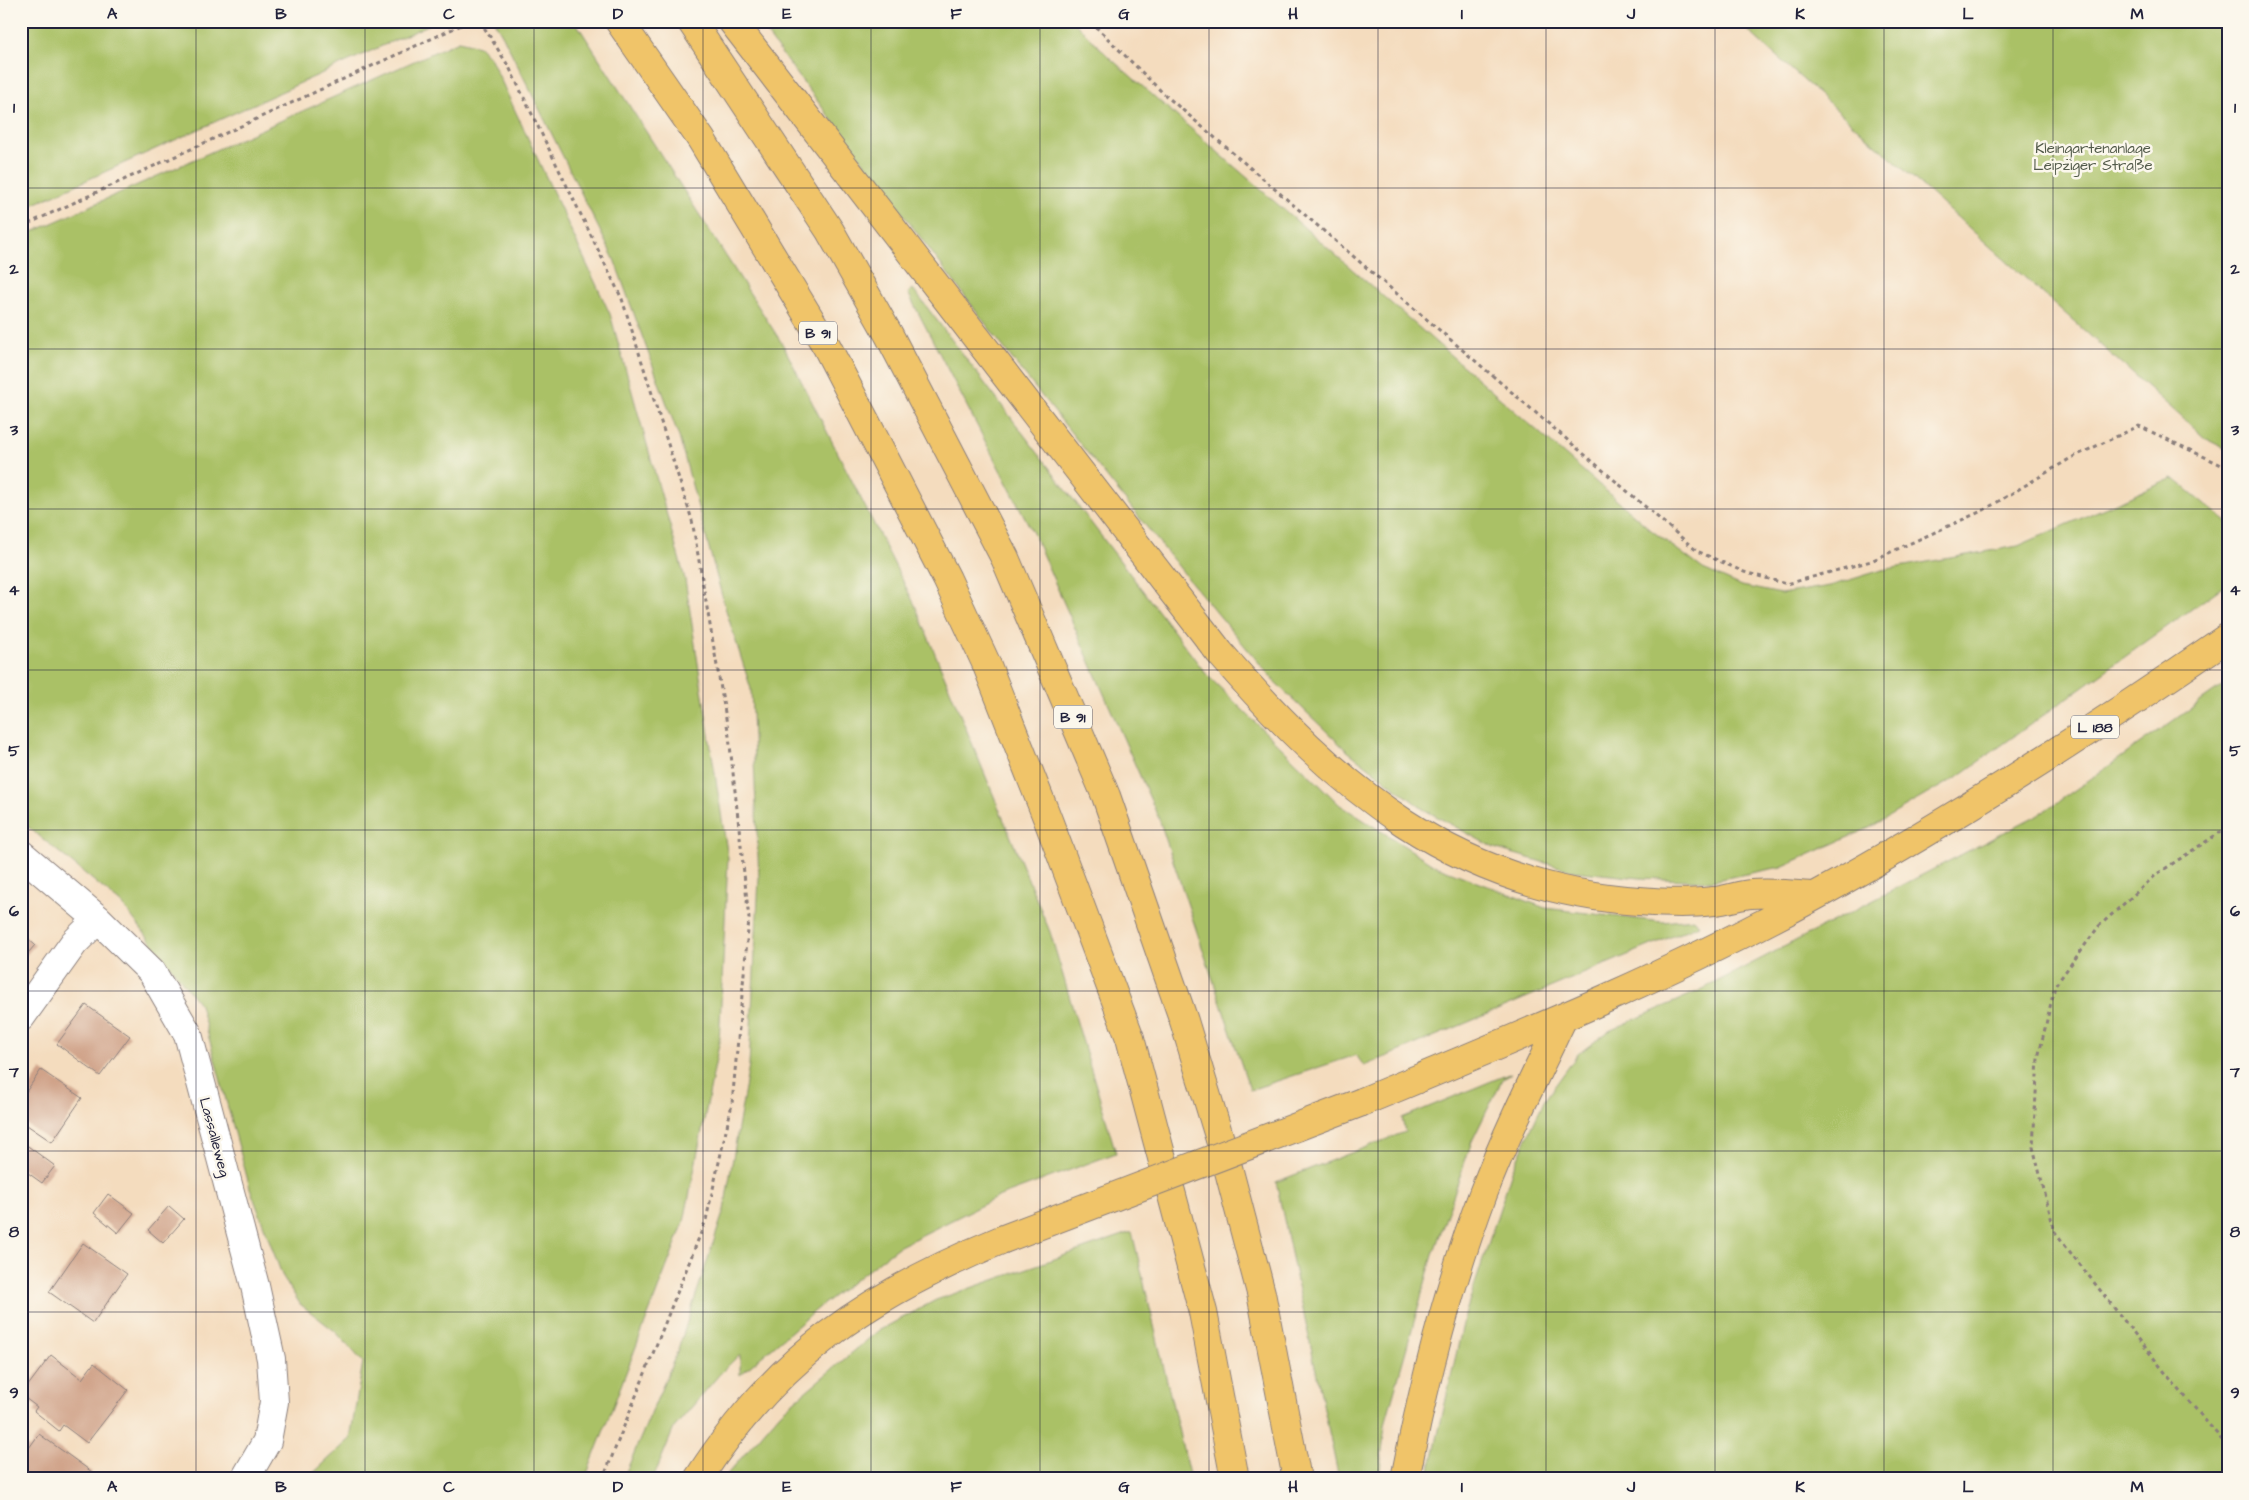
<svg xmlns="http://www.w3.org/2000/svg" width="2249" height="1500" font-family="'Architects Daughter',sans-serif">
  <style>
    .green { fill: #aac166; stroke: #667250 }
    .building { fill: #d0a389 }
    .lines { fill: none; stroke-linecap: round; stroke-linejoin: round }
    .street-casing { stroke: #8b7f7c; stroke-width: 30 }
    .highway-casing { stroke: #8b7f7c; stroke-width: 30 }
    .path { stroke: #8b7f7c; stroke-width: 3; stroke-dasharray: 4 4; stroke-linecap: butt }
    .street { stroke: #fff; stroke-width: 28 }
    .highway { stroke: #f0c469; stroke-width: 28 }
    .highway-bridge-casing { stroke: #8b7f7c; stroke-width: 30; stroke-linecap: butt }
    .highway-bridge { stroke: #f0c469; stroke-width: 28 }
    .grid { fill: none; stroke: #22223b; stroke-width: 1; stroke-opacity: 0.55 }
    .labels { text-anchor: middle; stroke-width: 5; stroke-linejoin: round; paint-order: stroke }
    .shield { fill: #fbf7ec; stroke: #636270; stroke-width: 1 }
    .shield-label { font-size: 14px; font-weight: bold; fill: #22223b }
    .park-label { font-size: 15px; fill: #525a4a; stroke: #fbf7ec }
    .street-label { font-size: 15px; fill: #22223b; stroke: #fbf7ec }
    .neatline { fill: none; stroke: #22223b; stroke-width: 2 }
    .grid-label { font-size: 16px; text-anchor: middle; font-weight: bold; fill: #22223b }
  </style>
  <rect width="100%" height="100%" fill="#fbf7ec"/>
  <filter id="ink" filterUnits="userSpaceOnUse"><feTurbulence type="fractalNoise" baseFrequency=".02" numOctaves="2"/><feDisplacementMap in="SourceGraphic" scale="10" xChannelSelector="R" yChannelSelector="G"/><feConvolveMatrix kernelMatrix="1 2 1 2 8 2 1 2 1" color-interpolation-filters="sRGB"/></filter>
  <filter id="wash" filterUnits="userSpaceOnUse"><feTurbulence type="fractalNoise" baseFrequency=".0096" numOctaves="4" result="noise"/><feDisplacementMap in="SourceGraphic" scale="20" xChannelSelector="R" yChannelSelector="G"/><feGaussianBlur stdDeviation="1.12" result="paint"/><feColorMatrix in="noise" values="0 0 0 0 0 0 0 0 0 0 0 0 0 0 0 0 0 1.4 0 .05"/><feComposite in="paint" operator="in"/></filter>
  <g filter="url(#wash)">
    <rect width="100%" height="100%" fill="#f4dcbe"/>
    <path class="green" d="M21,21H437L21,210Z
      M494,21H575L783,345L915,605L1050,932L1116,1153L1000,1196L898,1247L822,1305L740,1375V1354L718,1376L674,1428L653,1479H623L678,1350L724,1210L749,1065L759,879L751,689L725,607L679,437L614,259L505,40Z
      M757,21H1073L1110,58L1651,530L1703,569L1742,586L1781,594L1830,586L1882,570L2018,546L2173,478L2228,523V583L1960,775L1869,828L1781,867L1711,881L1640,878L1573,871L1494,848L1423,809L1346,750L1275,682L1191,582L1016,364Z
      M1737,21H2228V450L2206,439Z
      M459,41L479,46L491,59L610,314L685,579L728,858L719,1044L684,1222L585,1479H307L350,1439L363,1362L336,1332L300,1304L282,1275L250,1188L200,1005L122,904L21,821V237Z
      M913,289L1207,675L1340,805L1436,866L1545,908L1662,922L1694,919L1699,925L1364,1066L1356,1055L1250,1090L1159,819L1034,535L908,293Z
      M2228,682V1479H1428L1465,1315L1512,1171L1544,1101L1578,1054L1609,1031L1701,990L2045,811Z
      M1511,1073L1502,1080L1472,1141L1433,1255L1385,1424L1379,1479H1339L1276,1182L1405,1132L1402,1118Z
      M1132,1232L1190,1479H723L781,1412L878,1331L936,1300Z"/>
    <g id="blocks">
      <path class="building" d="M21,933L35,945L21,961Z
        M86,1005L130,1036L100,1076L57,1044Z
        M41,1070L82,1098L52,1142L21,1121V1099Z
        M25,1144L55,1166L42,1183L21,1168V1148Z
        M108,1194L134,1213L118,1233L94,1213Z
        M169,1206L184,1219L163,1243L148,1230Z
        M83,1243L127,1274L93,1323L49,1292Z
        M51,1355L82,1379L94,1363L128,1390L87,1443L63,1425L59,1431L34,1411L37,1407L21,1395Z
        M39,1434L92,1472L87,1479H21V1442L29,1448Z"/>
    </g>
  </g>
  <g filter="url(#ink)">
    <use href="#blocks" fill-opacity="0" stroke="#8b7f7c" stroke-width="1"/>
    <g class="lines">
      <defs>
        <path id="street" d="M21,854L98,919L152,972L188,1034L255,1286L271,1359L274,1402L267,1441L245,1479
          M21,1017L74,943L98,919"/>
        <path id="highway" d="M619,21L701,139L827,347L947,579L986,663L1048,820L1130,1038L1203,1312L1235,1479
          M691,21L830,231L889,335L1005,558L1106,796L1184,1021L1225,1156L1261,1293L1297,1479
          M732,21L1220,653C1336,787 1454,888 1639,901C1663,903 1690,904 1714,901C1727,900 1739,895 1751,894C1772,892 1795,895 1815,896
          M1362,1102C1516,1038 1671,975 1817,895C1959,817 2095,729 2228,637
          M698,1479C777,1356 868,1295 1001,1240
          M1405,1479C1424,1382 1448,1287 1483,1194C1506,1134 1535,1076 1563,1018"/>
      </defs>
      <use href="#street" class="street-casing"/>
      <use href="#highway" class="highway-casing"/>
      <path class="path" d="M480,21L509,67L622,299L692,520L729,736L749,919L732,1104L706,1220L603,1479
        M1090,21L1164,94L1697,551L1744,572L1787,584L1871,561L1984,510L2071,458L2139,426L2228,468
        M21,227L470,21
        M2228,827L2157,874L2099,926L2055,986L2038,1058L2033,1147L2055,1233L2171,1380L2228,1447"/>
      <use href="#street" class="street"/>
      <use href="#highway" class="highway"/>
      <defs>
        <path id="highway-bridge" d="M1001,1240L1362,1102"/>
      </defs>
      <use href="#highway-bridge" class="highway-bridge-casing"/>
      <use href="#highway-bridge" class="highway-bridge"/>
    </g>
  </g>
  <path class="grid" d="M196,21V1479M365,21V1479M534,21V1479M703,21V1479M871,21V1479M1040,21V1479M1209,21V1479M1378,21V1479M1546,21V1479M1715,21V1479M1884,21V1479M2053,21V1479M21,188H2228M21,349H2228M21,509H2228M21,670H2228M21,830H2228M21,991H2228M21,1151H2228M21,1312H2228"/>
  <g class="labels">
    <g class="shield">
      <rect x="799" y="321.5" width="38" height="23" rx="4"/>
      <rect x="1054" y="705.5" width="38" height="23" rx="4"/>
      <rect x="2071" y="715.5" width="48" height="23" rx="4"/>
    </g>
    <g class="shield-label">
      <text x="818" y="338">B 91</text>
      <text x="1073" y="722">B 91</text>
      <text x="2095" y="732">L 188</text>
    </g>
    <g class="park-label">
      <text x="2093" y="153">Kleingartenanlage<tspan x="2093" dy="17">Leipziger Straße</tspan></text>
    </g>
    <g class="street-label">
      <text transform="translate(215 1137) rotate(75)" y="5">Lassalleweg</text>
    </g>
  </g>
  <rect width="2249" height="1500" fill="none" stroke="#fbf7ec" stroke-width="55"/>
  <rect x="28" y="28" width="2194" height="1444" class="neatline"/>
  <g class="grid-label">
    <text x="112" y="19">A</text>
    <text x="281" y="19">B</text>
    <text x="449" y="19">C</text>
    <text x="618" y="19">D</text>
    <text x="787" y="19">E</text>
    <text x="956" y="19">F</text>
    <text x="1124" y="19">G</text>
    <text x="1293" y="19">H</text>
    <text x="1462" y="19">I</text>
    <text x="1631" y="19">J</text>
    <text x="1800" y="19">K</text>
    <text x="1968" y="19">L</text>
    <text x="2137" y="19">M</text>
    <text x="14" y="113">1</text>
    <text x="2235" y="113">1</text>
    <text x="14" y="274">2</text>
    <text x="2235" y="274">2</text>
    <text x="14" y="435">3</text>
    <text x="2235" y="435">3</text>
    <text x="14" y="595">4</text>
    <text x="2235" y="595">4</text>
    <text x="14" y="756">5</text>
    <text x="2235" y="756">5</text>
    <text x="14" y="916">6</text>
    <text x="2235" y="916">6</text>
    <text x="14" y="1077">7</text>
    <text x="2235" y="1077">7</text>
    <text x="14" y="1237">8</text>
    <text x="2235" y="1237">8</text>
    <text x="14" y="1398">9</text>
    <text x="2235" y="1398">9</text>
    <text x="112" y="1492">A</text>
    <text x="281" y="1492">B</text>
    <text x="449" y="1492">C</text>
    <text x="618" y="1492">D</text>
    <text x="787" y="1492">E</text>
    <text x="956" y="1492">F</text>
    <text x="1124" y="1492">G</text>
    <text x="1293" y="1492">H</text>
    <text x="1462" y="1492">I</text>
    <text x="1631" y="1492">J</text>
    <text x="1800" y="1492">K</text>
    <text x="1968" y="1492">L</text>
    <text x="2137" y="1492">M</text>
  </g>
</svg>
